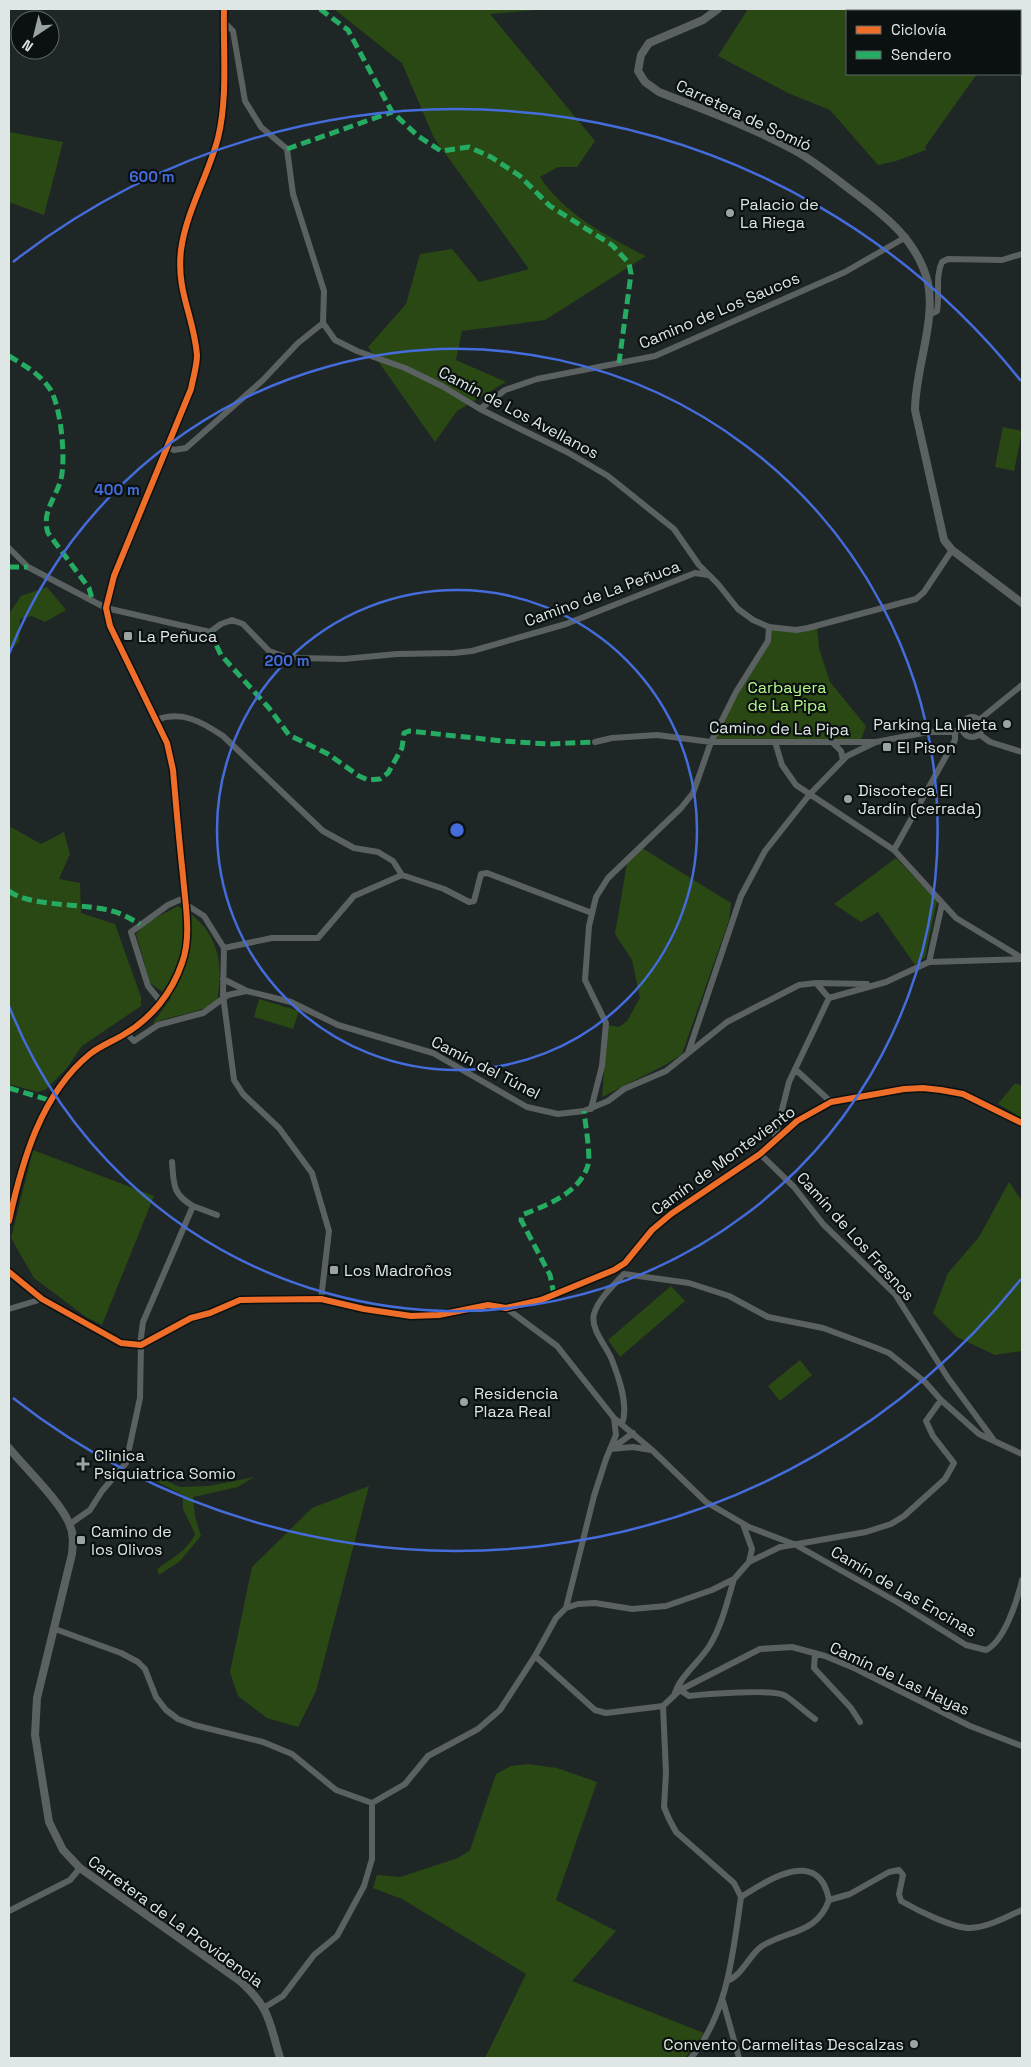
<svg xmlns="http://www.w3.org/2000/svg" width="1031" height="2067" font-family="'Space Grotesk',sans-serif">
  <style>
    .green { fill: #2a4813 }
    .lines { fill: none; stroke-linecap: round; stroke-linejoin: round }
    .minor { stroke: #5b6161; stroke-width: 6 }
    .tertiary { stroke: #5b6161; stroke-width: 8 }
    .quiet { stroke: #26ab63; stroke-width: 5; stroke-dasharray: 10 5; stroke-linecap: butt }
    .cycleway-casing { stroke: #0b1010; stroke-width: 9 }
    .cycleway { stroke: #ee6e29; stroke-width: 6 }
    .ring { fill: none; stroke: #446cdb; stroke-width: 2.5 }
    .poi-dot { fill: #9ba3a3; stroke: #0b1010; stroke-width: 2 }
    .labels { text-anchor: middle; stroke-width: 4.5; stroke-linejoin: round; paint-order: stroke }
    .street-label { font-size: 16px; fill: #dee6e6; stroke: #0b1010 }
    .poi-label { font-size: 16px; fill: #dee6e6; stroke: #0b1010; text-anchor: start }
    .park-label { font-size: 16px; fill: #b6fa89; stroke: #0b1010 }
    .centre { fill: #446cdb; stroke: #0b1010; stroke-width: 2.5 }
    .ring-label { font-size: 15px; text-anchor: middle; font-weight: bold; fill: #446cdb; stroke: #0b1010; stroke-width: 4.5; stroke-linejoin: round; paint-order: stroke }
  </style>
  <rect width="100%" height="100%" fill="#1f2626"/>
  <path class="green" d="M334,9H548L490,14L595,141L577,167H558L540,177C563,213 608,237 646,256L545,320L462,331L456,360L506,382L457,411L435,442L368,347L406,304L420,254L452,249L479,282L529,269L434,138L402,63Z
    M748,9H991V11H847V74H977L925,147L926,150L896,161L878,165L830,110L788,93L718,56Z
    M9,132L63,142L44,215L9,202Z
    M1003,427L1022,431L1014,471L995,467Z
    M47,587L66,610L45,622L32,616L20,619L19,642L9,651V614L21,596Z
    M817,626L819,648L830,682L866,726L860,742H711L768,641L769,627L785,629Z
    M9,826L41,844L64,832L70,854L59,879L80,883L81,913L115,924L141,997V1006L82,1046L66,1069L45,1090L37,1092L9,1084Z
    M642,848L731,903L729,920L682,1054L667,1064L602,1097L608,1025L619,1027L627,1021L640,998L632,960L615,934L627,863Z
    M896,858L937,901L925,957L915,965L878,912L861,922L834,904Z
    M178,906C216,926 225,960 217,1001C197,1015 173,1014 152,1024L171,998L150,983L136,934L146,923Z
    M259,999L299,1011L293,1029L254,1017Z
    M1015,1083L1022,1086V1118L998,1104Z
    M33,1150L154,1196L102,1325L86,1317L34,1278L11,1238Z
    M1009,1182L1022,1201V1351L995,1355L957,1337L933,1313L948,1273L979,1237Z
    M671,1286L685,1301L620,1357L608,1340Z
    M800,1360L812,1375L780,1401L768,1386Z
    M145,1471L180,1487L209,1486L254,1477L238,1487L193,1497L195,1516L201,1536L180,1561L159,1575L157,1569C171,1559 188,1550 195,1534L183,1509V1495L150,1478Z
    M369,1486L316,1691L298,1727L267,1718L238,1696L230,1672L252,1567L312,1508Z
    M528,1764L557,1768L597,1782L556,1900L616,1931L572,1981L704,2033L685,2058H485L526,1974L402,1899L373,1888L377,1875L400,1877L458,1858L470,1850L496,1774L511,1766Z"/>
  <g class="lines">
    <path class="minor" d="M224,22L233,31L245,101L261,127L287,149L293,194L324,291L323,323L335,340L357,351L405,368L442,386L480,409L567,452L608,476L674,529L699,565L718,584L738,609L753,620L769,627L796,630L808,628L916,599L924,592L952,550
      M929,315L937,311C940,295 935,276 942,262L948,259L1002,260L1022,254
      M480,409L505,390L537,379L655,356L845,272L906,237
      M167,447L174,450L186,448L263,380L298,343L323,323
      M9,548L28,567L106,608L210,632L221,624L232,620L243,624L269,651L283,656L300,658L344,659L397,654L454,653L472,651L566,624L695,573L708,575
      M962 727a10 10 0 1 1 20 0a10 10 0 1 1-20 0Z
      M156,720C182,710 202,722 223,736L323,831L354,848L378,852L393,861L402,875L444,889L469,902L474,901L481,874L487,873L592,913
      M979,720L1022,685
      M979,734L990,742L1022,752
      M595,742L612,738L657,735L711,742H876L928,732H954L962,728
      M775,742L782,765L796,785L894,850L956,918L1022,958
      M832,742L841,751L843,760
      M894,850L955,740V731
      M185,904L204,916L224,948L223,995L234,1080L243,1094L279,1128L312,1173L329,1231L321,1299
      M224,948L272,938H318L354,896L402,875
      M929,962L942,904
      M223,979L247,991L291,1002L338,1025L433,1053L527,1107L558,1114L584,1111L608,1101L624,1089L666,1071L727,1022L799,985L816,983L829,998
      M816,983L867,984
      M161,1002L148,986L131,932L168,905L184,898
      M126,1033L134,1041L158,1025L203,1013L228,995L246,991
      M688,1053L741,896L765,851L810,794L847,756L876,742
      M795,1069L831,1102
      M591,1109L602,1066L606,1023L585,980L589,926L596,897L608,878L681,808L693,793L711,742L736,692L768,641L769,627
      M774,1141L789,1082L829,998L886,982L929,962L1022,959
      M760,1154L794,1187L823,1224L895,1294L948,1378L993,1439
      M172,1162C174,1184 172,1194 193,1206
      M9,1272L42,1299L121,1343L141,1345L191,1318L210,1313L240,1300L321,1299L364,1309L411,1316L439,1315L488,1305L506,1308L541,1300L614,1270L625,1263L652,1230L671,1214L760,1154L797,1121L831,1102L904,1089L923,1088L941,1090L963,1094L1022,1123
      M506,1308L557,1346L614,1418L652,1450L706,1502L749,1527L796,1545L897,1602L966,1645L986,1650C1004,1642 1018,1599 1022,1580
      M9,1309L42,1299
      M140,1345L143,1322L193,1206L217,1215
      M622,1424C629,1406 619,1378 612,1360C607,1347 590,1329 594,1314C598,1299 614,1285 624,1274L689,1283L729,1296L768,1317L823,1328L874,1347L889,1353L925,1382L941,1400
      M610,1449L633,1447L651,1450
      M611,1449L633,1433
      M70,1524L90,1510L102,1491L126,1463L140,1398L141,1345
      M743,1524L752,1549L749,1562
      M566,1608L578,1604L595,1603L632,1609L666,1606L712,1590L734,1579L749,1562L780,1547L866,1532L891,1524L904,1516L945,1479L954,1463L933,1436L926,1421L941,1400L979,1434L1022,1454
      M55,1629L121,1653L138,1662L145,1669L156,1697L166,1710L178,1719L194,1725L263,1742L292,1754L336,1790L372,1803
      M815,1653L814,1668L851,1708L860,1722
      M535,1656L595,1710L606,1713L663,1706
      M680,1690L689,1696C705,1694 772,1689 784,1695C793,1700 805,1712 815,1719
      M674,1696C680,1675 699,1663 710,1645C722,1625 727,1602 734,1579
      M741,1897C768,1880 819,1846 829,1900
      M9,1911L70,1880L80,1868
      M727,1981C742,1976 749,1955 762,1946C788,1930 817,1934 829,1900L850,1894L889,1872L899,1870L903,1875L899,1894L901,1901C917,1910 952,1928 970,1928C989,1927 1006,1917 1022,1910
      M723,2001L739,2058
      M265,2007L283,1996L314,1955L337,1936L364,1886L372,1859V1803L405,1784L428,1756L478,1729L500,1710L535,1656L556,1618L566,1608L594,1496L606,1459L616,1435L614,1418
      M691,2058C728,2013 733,1953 741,1897L734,1883L676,1832L669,1819L664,1807L666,1773L663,1706L680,1690L760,1649L792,1647L825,1656L854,1668L970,1726L1022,1746"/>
    <path class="tertiary" d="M718,9L703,20L649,43L641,55L638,71L645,82L659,92C704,110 752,127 794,150C816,162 836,179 856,194C888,218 918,242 928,283C936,322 915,370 915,410L944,540L952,550L1022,603
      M9,1221C22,1161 41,1094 90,1054C100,1046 113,1041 123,1035C151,1019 172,993 182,963C192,936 185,903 183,876C179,840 176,805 173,770L167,743L110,626L106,608L114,576L191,389C193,378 197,366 197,355C194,317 176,291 181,250C186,212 208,176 218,138C228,97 223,51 224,9
      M9,1448C26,1469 59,1500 69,1523C74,1533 73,1544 72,1554L37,1698L35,1735L49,1822L63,1850L80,1868L240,1981C270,2008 269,2021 280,2058"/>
    <path class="quiet" d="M320,9L348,30L392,112L418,136L441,151L469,147L491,157L520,176L550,206L612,245L629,263L631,274L619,363
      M287,149L392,112
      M9,356C24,365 40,374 50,389C61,406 66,459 61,479C56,498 41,512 48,533L89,588L93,602
      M9,567H28
      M210,632L221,655L269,708L289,735L328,754L359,776L368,780L380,779L388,773L402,748L404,733L409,731L503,741L548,744L595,742
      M9,891C29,907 84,903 112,911C121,913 131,919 140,924
      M9,1088L52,1101
      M554,1295L550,1275L521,1220L522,1215C547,1205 580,1193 588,1165C591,1156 585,1122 584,1111"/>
    <defs>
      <path id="cycleway" d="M9,1221C22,1161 41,1094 90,1054C100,1046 113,1041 123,1035C151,1019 172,993 182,963C192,936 185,903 183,876C179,840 176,805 173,770L167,743L110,626L106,608L114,576L191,389C193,378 197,366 197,355C194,317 176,291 181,250C186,212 208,176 218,138C228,97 223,51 224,9
        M9,1272L42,1299L121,1343L141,1345L191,1318L210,1313L240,1300L321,1299L364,1309L411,1316L439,1315L488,1305L506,1308L541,1300L614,1270L625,1263L652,1230L671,1214L760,1154L797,1121L831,1102L904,1089L923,1088L941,1090L963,1094L1022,1123"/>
    </defs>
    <use href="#cycleway" class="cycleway-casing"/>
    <use href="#cycleway" class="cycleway"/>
  </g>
  <g class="ring">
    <circle cx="457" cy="830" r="240"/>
    <path d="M9 654A481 481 0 1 1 9 1006"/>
    <path d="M1021 1279A721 721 0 0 1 13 1398M13 262A721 721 0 0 1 1021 381"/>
  </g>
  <g class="poi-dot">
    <circle cx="730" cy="213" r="5"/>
    <rect x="123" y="631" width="10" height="10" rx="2.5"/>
    <circle cx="1007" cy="724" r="5"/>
    <rect x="882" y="742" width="10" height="10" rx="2.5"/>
    <circle cx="848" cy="799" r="5"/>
    <rect x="329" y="1265" width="10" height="10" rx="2.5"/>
    <circle cx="464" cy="1402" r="5"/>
    <path d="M80.5 1456.5h5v5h5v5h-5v5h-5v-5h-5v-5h5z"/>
    <rect x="76" y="1535" width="10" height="10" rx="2.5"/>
    <circle cx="914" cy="2044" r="5"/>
  </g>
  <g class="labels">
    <g class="street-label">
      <text transform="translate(744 115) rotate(25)" y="6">Carretera de Somió</text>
      <text transform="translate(719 310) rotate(-23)" y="6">Camino de Los Saucos</text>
      <text transform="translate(519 412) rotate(28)" y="6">Camín de Los Avellanos</text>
      <text transform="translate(602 593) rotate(-20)" y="6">Camino de La Peñuca</text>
      <text transform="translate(779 728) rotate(1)" y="6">Camino de La Pipa</text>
      <text transform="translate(486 1067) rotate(27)" y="6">Camín del Túnel</text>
      <text transform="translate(723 1160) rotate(-36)" y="6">Camín de Monteviento</text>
      <text transform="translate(856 1236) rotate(48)" y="6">Camín de Los Fresnos</text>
      <text transform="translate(904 1591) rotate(30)" y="6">Camín de Las Encinas</text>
      <text transform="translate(900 1678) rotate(25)" y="6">Camín de Las Hayas</text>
      <text transform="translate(176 1921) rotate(36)" y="6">Carretera de La Providencia</text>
    </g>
    <g class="poi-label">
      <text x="740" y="210">Palacio de<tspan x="740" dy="18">La Riega</tspan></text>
      <text x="138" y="642">La Peñuca</text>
      <text x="997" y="730" text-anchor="end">Parking La Nieta</text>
      <text x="897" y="753">El Pison</text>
      <text x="858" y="796">Discoteca El<tspan x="858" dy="18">Jardín (cerrada)</tspan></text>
      <text x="344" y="1276">Los Madroños</text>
      <text x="474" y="1399">Residencia<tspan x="474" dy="18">Plaza Real</tspan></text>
      <text x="94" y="1461">Clinica<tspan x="94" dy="18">Psiquiatrica Somio</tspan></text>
      <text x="91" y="1537">Camino de<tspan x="91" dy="18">los Olivos</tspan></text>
      <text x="904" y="2050" text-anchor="end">Convento Carmelitas Descalzas</text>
    </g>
    <g class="park-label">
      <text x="787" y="693">Carbayera<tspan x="787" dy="18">de La Pipa</tspan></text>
    </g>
  </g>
  <circle cx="457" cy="830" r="8" class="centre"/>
  <g class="ring-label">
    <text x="152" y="182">600 m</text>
    <text x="117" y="495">400 m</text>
    <text x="287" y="666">200 m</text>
  </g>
  <rect width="1031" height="2067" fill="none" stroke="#dee6e6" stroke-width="20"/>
  <rect x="846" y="10" width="175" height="65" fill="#0b1010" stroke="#5f6666"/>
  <rect x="856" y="26" width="25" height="8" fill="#ee6e29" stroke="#5f6666"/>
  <text x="891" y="35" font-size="15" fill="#dee6e6">Ciclovía</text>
  <rect x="856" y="51" width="25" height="8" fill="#26ab63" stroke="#5f6666"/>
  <text x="891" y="60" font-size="15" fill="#dee6e6">Sendero</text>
  <g transform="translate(35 35) rotate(215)"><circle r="24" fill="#0b1010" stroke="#5f6666"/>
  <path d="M0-4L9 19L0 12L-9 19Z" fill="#9ba3a3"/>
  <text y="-8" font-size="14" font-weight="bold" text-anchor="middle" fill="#dee6e6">N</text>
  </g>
</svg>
